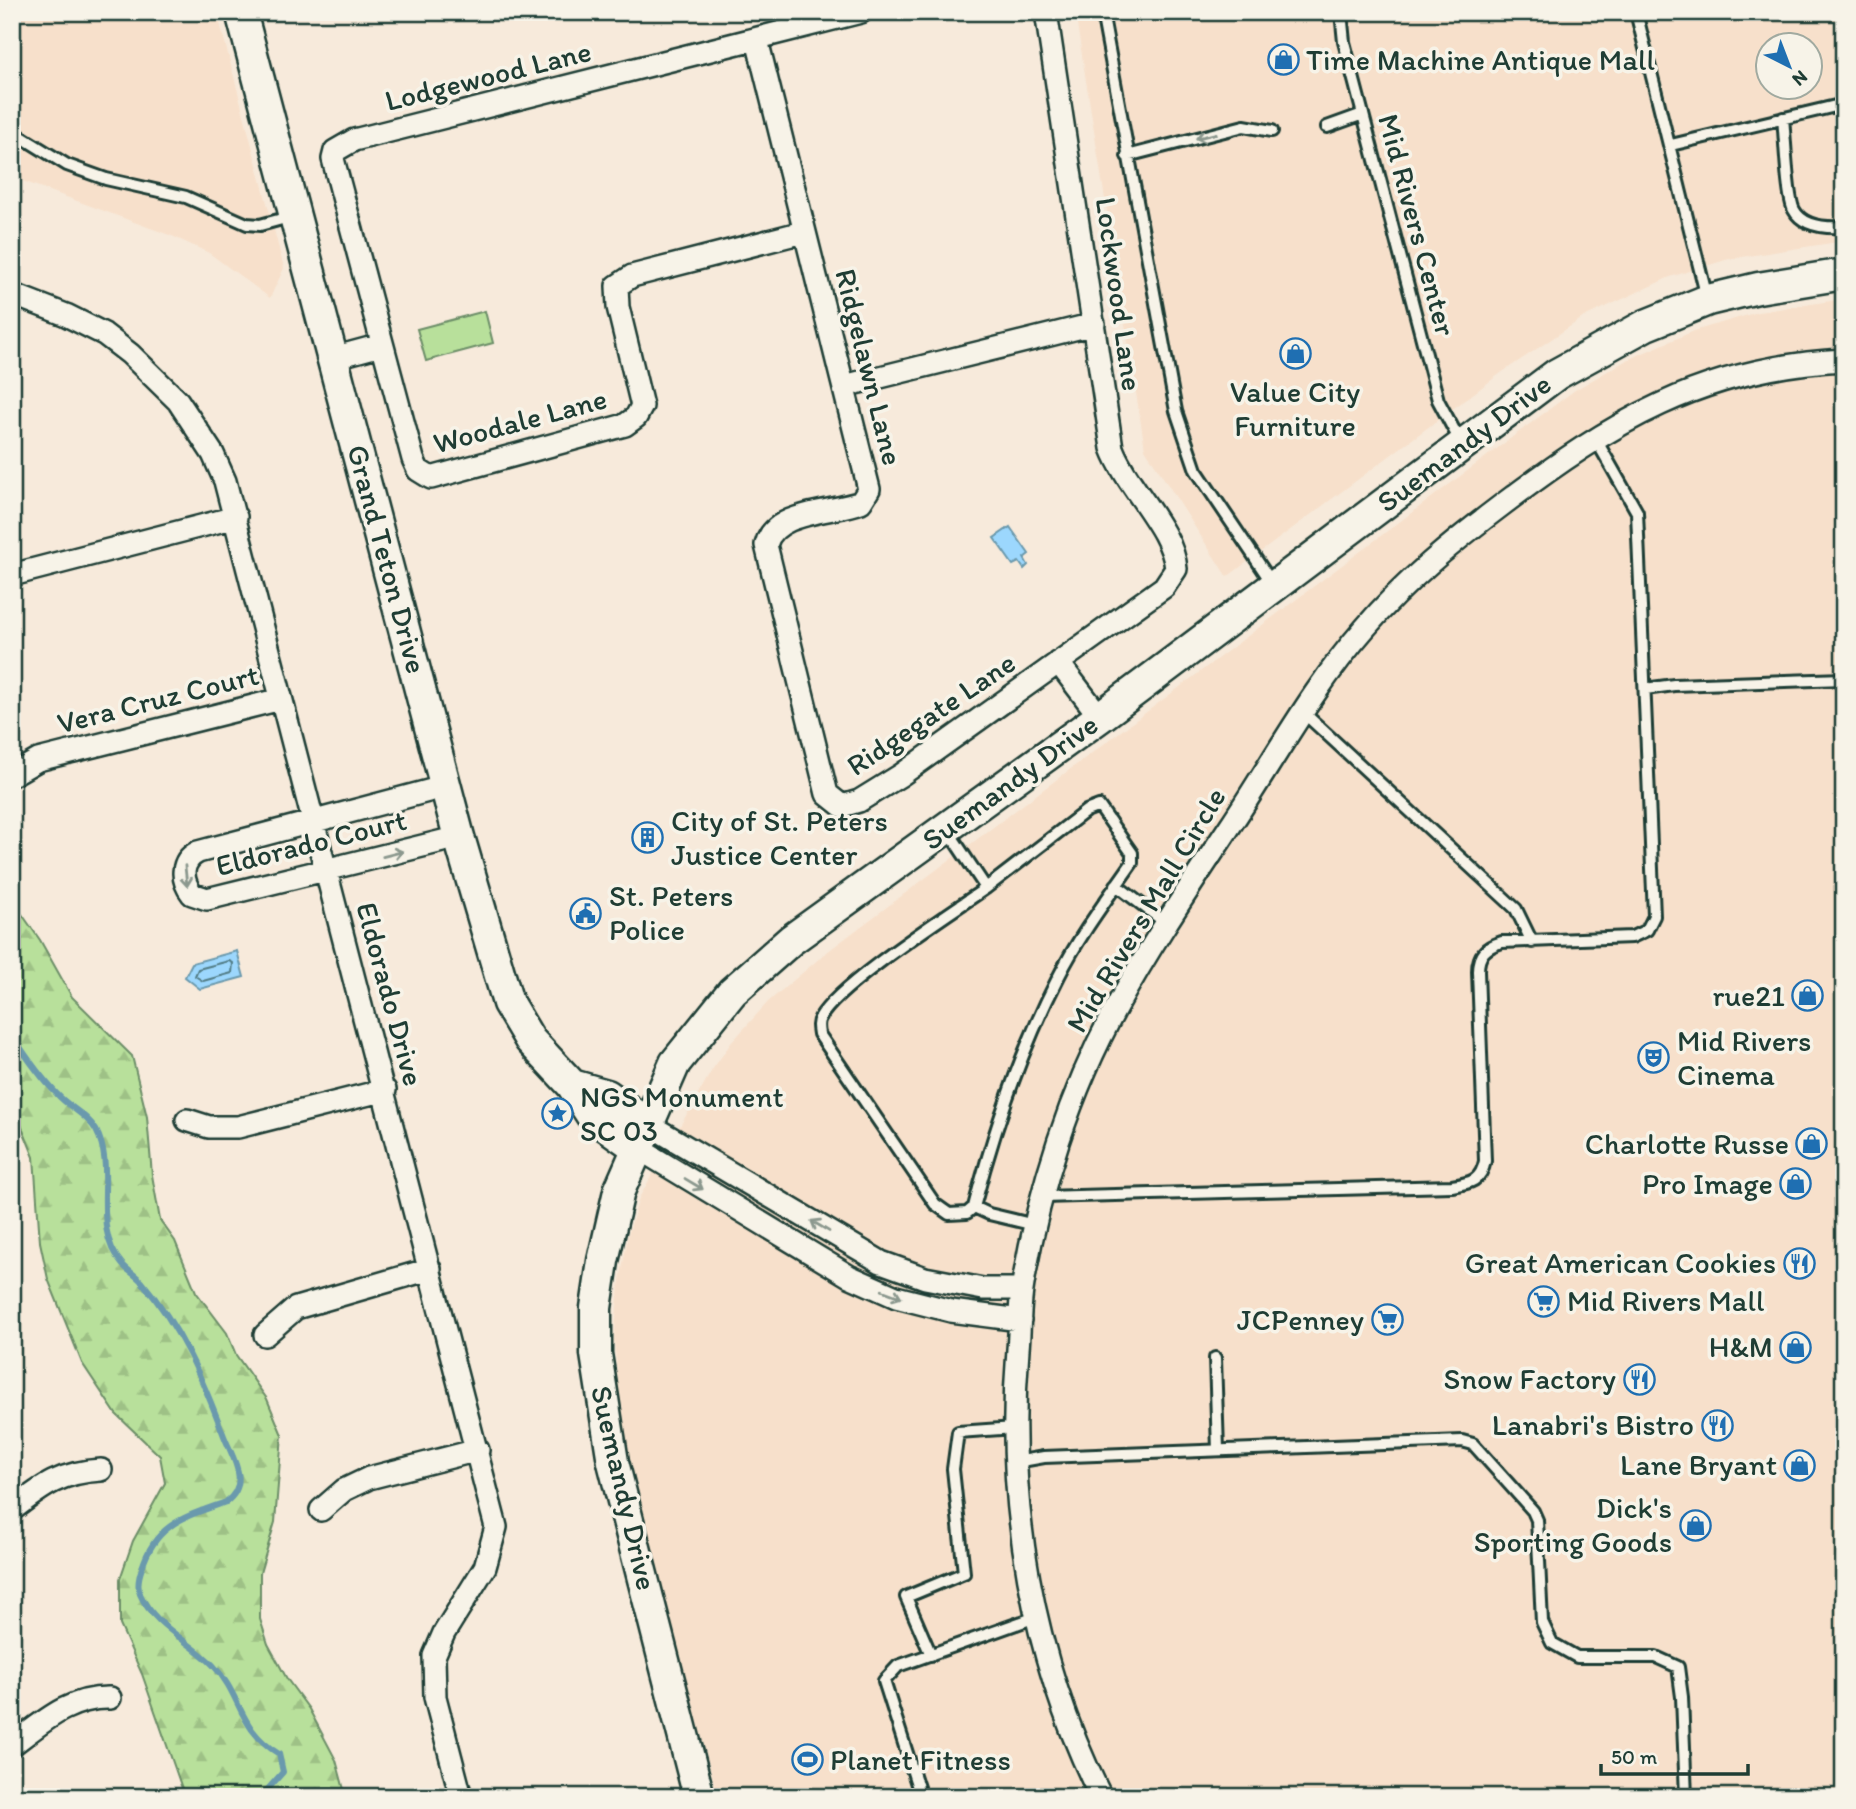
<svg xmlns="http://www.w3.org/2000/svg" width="1856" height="1809" font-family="Itim,sans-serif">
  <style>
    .built { fill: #f7e0cb; fill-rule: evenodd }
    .forest { fill: url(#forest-firs); stroke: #6c8e68; stroke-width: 2 }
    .pitch { fill: #b8e09b; stroke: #6c8e68; stroke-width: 2 }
    .water { fill: #9cd7fd; stroke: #6a99ad; stroke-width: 2 }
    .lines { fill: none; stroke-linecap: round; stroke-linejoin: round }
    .shore { stroke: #517b84; stroke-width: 2 }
    .stream { stroke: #6a99ad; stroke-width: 6 }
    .lane-casing { stroke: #1f3d34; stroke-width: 16 }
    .street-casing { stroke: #1f3d34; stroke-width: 26 }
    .secondary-casing { stroke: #1f3d34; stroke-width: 35 }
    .lane { stroke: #f7f3e8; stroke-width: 10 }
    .street { stroke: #f7f3e8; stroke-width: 21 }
    .secondary { stroke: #f7f3e8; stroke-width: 30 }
    .oneway { stroke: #8b988e }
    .labels { text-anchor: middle; stroke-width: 7; stroke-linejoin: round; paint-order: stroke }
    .poi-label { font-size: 30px; fill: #1f3d34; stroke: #f7f3e8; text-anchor: end }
    .street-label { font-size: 30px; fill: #1f3d34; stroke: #f7f3e8 }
  </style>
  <defs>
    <pattern id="forest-firs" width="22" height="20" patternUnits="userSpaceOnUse" patternTransform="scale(1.75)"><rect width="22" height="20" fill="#b8e09b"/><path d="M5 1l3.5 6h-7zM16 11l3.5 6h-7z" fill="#9ec186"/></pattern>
  </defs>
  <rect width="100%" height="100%" fill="#f7eadb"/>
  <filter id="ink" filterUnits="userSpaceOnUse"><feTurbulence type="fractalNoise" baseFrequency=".0143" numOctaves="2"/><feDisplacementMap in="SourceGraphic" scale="14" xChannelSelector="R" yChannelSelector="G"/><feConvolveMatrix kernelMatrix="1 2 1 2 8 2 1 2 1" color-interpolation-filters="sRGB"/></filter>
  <g filter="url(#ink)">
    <path class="built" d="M12,12H217L284,268L270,298L209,253L172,236L12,177Z
      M1075,12H1844V241L1729,259L1670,277L1584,317L1501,373L1227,577L1145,449ZM1769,46H1811V88H1769Z
      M1844,299V1797H718L641,1515L623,1437L614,1339L619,1287L628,1235L639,1198L712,1070L731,1043L768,1002L827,952L1575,390L1627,360L1694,331L1758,312Z"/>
    <path class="forest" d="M12,900L40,940L72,997L132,1056L147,1117L152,1175L160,1220L175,1241L196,1292L227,1333L236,1355L267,1399L282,1435L275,1522L260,1573V1619L268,1644L287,1679L309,1709L336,1760L346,1797H185L142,1674L120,1625V1579L133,1541L165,1483L160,1456L116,1414L82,1363L48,1279L40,1242L34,1157L12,1103Z"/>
    <path class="pitch" d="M485,311L493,343L426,361L417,329Z"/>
    <path class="water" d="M1010,527L1029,554L1024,558L1028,565L1024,569L1019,562L1013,565L994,538Z
      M237,951L244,977L200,989L185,977L192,963Z"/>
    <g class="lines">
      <path class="shore" d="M229,961L233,963L232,973L203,981L195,976L198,969Z"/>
      <path class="stream" d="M12,1035C25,1055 40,1077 57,1094C68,1107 88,1115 96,1130C118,1171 89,1226 122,1264C128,1271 136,1275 142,1282C181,1328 203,1380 224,1436C233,1459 251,1483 226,1502C185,1517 156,1523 142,1568C139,1576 137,1586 140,1594C153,1625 191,1642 213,1665C243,1697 237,1728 279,1754L283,1772L261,1797"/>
      <defs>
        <path id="lane" d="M1102,12L1176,411L1196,470L1272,583
          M1341,12L1344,42L1438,400L1461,443
          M1636,12L1707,298
          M1783,118C1785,135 1787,198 1794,210C1803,227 1828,228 1844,227
          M1327,127L1363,114
          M12,131L67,165L106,179L186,197L247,224L260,225L293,216
          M1671,145L1844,104
          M1127,156L1244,126L1272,131
          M1645,689L1674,685L1844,679
          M1304,713L1516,909L1532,942
          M948,831L986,888L1086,811L1099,806L1132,853V863C1107,899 1079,936 1059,976C1021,1050 995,1126 974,1207L989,1214L1035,1225
          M1116,885L1166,923
          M1042,1197L1452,1186C1471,1183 1481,1181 1485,1161L1478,971C1478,954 1486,947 1502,942L1632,937L1647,930L1654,916L1637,512L1595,438
          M974,1207L967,1213L949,1214L935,1204L819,1034C818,1028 817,1023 820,1018C838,985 949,914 986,888
          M1215,1358L1218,1450
          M1016,1462L1044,1457L1462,1441L1473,1444L1533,1511L1537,1520L1542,1622L1552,1643L1577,1657H1656L1678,1667L1682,1697L1686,1797
          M931,1655L906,1597L964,1573L953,1469L958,1432L1015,1428
          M921,1797L884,1681L898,1666L1036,1617"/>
        <path id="street" d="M757,40L869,489L861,502C832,513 774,511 766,545L827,794L842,806L859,801L901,775L1164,587L1176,569C1173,529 1127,488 1112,448L1046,12
          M803,232L632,276L617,286L618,307L642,406L636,417L625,425L431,478L418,470L413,459L333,159L335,151L354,140L861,12
          M12,294L66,315L104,334L130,354L178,401L213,454L225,481L496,1527L485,1567L444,1633L434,1656L435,1697L461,1797
          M333,358L381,345
          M844,386L1094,324
          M12,575L236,517
          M1058,662L1100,717
          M12,775L38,760L281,699
          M447,786L198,852C180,861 181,880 192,894L207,899L459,837
          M187,1120L209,1127H238L385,1090
          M646,1123L881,1262L925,1278L983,1289H1022
          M636,1147L849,1276L896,1297L951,1311L1020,1320
          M265,1335L296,1308L430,1269
          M12,1510C43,1486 61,1472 101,1470
          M321,1510L344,1490L369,1478L478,1450
          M12,1745C43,1722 69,1697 110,1698
          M1101,1797C1032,1659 1005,1502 1018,1349C1020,1328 1019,1305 1023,1284C1039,1189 1070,1091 1117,1006C1151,944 1191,885 1230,826C1274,760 1313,687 1365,628C1405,581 1453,542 1502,505C1611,422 1703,367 1844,360"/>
        <path id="secondary" d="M241,12L459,837L508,1003L530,1040L572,1085L592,1116L636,1147
          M572,1085L607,1095L646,1123
          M699,1797L613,1462L596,1354V1308L603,1261L619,1191L675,1063L732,992L791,940L1100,717L1557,374L1646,325L1708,300L1758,288L1844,274"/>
      </defs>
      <use href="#lane" class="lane-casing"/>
      <use href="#street" class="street-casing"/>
      <use href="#secondary" class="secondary-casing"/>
      <use href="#lane" class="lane"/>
      <use href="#street" class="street"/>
      <use href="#secondary" class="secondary"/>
    </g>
    <defs><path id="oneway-shaft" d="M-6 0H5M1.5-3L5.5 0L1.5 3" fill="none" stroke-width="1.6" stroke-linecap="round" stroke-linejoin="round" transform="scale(1.75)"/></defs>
    <g class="oneway">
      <use href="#oneway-shaft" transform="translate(1206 136) rotate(166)"/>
      <use href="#oneway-shaft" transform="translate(393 854) rotate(-14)"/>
      <use href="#oneway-shaft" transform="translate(186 876) rotate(84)"/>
      <use href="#oneway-shaft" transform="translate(694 1184) rotate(31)"/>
      <use href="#oneway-shaft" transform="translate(820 1226) rotate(-149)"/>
      <use href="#oneway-shaft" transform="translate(892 1294) rotate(21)"/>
    </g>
  </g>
  <defs>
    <symbol id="shop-ring" viewBox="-11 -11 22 22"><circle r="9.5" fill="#f7f3e8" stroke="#1f6fb2" stroke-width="1.5"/><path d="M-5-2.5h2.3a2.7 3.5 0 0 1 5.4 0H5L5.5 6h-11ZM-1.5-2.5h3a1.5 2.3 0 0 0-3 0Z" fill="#1f6fb2"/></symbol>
    <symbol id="building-ring" viewBox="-11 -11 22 22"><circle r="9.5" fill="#f7f3e8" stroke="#1f6fb2" stroke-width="1.5"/><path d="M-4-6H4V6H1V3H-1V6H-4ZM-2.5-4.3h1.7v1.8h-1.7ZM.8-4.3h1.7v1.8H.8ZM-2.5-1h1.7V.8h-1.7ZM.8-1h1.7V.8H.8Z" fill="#1f6fb2"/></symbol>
    <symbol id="civic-ring" viewBox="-11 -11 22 22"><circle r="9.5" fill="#f7f3e8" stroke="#1f6fb2" stroke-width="1.5"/><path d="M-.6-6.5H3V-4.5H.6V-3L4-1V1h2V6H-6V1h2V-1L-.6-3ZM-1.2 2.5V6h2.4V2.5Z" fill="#1f6fb2"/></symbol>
    <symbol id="theatre-ring" viewBox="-11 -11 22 22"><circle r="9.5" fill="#f7f3e8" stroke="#1f6fb2" stroke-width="1.5"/><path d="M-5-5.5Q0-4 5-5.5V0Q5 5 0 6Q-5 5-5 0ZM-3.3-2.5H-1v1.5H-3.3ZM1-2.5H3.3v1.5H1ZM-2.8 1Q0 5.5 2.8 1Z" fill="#1f6fb2"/></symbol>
    <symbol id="sight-ring" viewBox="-11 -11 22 22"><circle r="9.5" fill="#f7f3e8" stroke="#1f6fb2" stroke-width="1.5"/><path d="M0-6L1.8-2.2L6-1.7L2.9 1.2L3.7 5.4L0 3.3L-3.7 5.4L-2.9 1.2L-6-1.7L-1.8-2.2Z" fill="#1f6fb2"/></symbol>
    <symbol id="restaurant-ring" viewBox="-11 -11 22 22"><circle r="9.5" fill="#f7f3e8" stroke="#1f6fb2" stroke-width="1.5"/><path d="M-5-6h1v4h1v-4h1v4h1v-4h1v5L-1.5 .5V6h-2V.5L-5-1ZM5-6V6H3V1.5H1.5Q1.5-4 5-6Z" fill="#1f6fb2"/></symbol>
    <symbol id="supermarket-ring" viewBox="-11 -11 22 22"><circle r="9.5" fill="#f7f3e8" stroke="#1f6fb2" stroke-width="1.5"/><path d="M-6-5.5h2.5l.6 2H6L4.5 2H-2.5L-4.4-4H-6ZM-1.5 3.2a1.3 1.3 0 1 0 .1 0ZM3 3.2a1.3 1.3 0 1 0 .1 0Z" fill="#1f6fb2"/></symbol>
    <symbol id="stadium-ring" viewBox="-11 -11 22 22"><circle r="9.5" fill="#f7f3e8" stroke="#1f6fb2" stroke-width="1.5"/><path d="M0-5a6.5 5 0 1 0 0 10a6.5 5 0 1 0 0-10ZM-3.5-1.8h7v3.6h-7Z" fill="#1f6fb2"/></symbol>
  </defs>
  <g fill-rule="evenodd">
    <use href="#shop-ring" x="1266" y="42" width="35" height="35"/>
    <use href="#shop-ring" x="1278" y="336" width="35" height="35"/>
    <use href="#building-ring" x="630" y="820" width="35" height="35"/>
    <use href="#civic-ring" x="568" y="896" width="35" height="35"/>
    <use href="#shop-ring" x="1790" y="978" width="35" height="35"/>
    <use href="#theatre-ring" x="1636" y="1040" width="35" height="35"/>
    <use href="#sight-ring" x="540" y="1096" width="35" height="35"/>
    <use href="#shop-ring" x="1794" y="1126" width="35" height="35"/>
    <use href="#shop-ring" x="1778" y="1166" width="35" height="35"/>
    <use href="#restaurant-ring" x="1782" y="1246" width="35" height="35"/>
    <use href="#supermarket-ring" x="1526" y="1284" width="35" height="35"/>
    <use href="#supermarket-ring" x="1370" y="1302" width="35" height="35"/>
    <use href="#shop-ring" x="1778" y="1330" width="35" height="35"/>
    <use href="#restaurant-ring" x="1622" y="1362" width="35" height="35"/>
    <use href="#restaurant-ring" x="1700" y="1408" width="35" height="35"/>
    <use href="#shop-ring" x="1782" y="1448" width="35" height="35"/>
    <use href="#shop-ring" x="1678" y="1508" width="35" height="35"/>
    <use href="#stadium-ring" x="790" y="1742" width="35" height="35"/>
  </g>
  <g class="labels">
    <g class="poi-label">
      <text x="1306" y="70" text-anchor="start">Time Machine Antique Mall</text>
      <text x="1295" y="402" text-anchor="middle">Value City<tspan x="1295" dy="34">Furniture</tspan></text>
      <text x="671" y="831" text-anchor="start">City of St. Peters<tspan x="671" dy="34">Justice Center</tspan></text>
      <text x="609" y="906" text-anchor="start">St. Peters<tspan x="609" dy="34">Police</tspan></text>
      <text x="1785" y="1006">rue21</text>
      <text x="1677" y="1051" text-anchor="start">Mid Rivers<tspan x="1677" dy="34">Cinema</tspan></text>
      <text x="580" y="1107" text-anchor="start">NGS Monument<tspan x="580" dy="34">SC 03</tspan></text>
      <text x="1789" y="1154">Charlotte Russe</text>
      <text x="1773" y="1194">Pro Image</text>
      <text x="1776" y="1273">Great American Cookies</text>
      <text x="1567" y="1311" text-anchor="start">Mid Rivers Mall</text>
      <text x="1364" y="1330">JCPenney</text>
      <text x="1773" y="1357">H&amp;M</text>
      <text x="1616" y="1389">Snow Factory</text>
      <text x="1694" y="1435">Lanabri's Bistro</text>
      <text x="1777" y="1475">Lane Bryant</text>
      <text x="1672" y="1518">Dick's<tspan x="1672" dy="34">Sporting Goods</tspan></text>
      <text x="830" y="1770" text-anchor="start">Planet Fitness</text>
    </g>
    <g class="street-label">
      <text transform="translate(488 76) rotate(-14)" y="10">Lodgewood Lane</text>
      <text transform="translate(1417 225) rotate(75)" y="10">Mid Rivers Center</text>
      <text transform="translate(1119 294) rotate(82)" y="10">Lockwood Lane</text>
      <text transform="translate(869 367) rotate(76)" y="10">Ridgelawn Lane</text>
      <text transform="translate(520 421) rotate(-15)" y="10">Woodale Lane</text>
      <text transform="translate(1464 443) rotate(-37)" y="10">Suemandy Drive</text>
      <text transform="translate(387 559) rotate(75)" y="10">Grand Teton Drive</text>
      <text transform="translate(158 699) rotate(-14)" y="10">Vera Cruz Court</text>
      <text transform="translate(931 714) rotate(-34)" y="10">Ridgegate Lane</text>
      <text transform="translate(1010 782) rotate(-36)" y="10">Suemandy Drive</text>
      <text transform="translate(311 843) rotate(-14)" y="10">Eldorado Court</text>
      <text transform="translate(1146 910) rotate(-59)" y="10">Mid Rivers Mall Circle</text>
      <text transform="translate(390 994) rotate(75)" y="10">Eldorado Drive</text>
      <text transform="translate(624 1488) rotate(77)" y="10">Suemandy Drive</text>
    </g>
  </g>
  <rect width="1856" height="1809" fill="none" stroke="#f7f3e8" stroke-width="42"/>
  <rect x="21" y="21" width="1814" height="1767" fill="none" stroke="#1f3d34" stroke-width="2.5" filter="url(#ink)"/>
  <g transform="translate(1789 66) rotate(138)"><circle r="33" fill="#f7f3e8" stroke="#a1aaa0" stroke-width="2"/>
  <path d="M0-5L12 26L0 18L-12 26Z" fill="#1f6fb2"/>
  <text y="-10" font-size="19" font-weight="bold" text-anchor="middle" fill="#1f3d34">N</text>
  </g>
  <path d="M1601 1764v10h147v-10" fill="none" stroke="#1f3d34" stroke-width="3.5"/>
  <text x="1611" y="1764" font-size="21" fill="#1f3d34" stroke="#f7f3e8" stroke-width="5" paint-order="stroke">50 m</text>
</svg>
